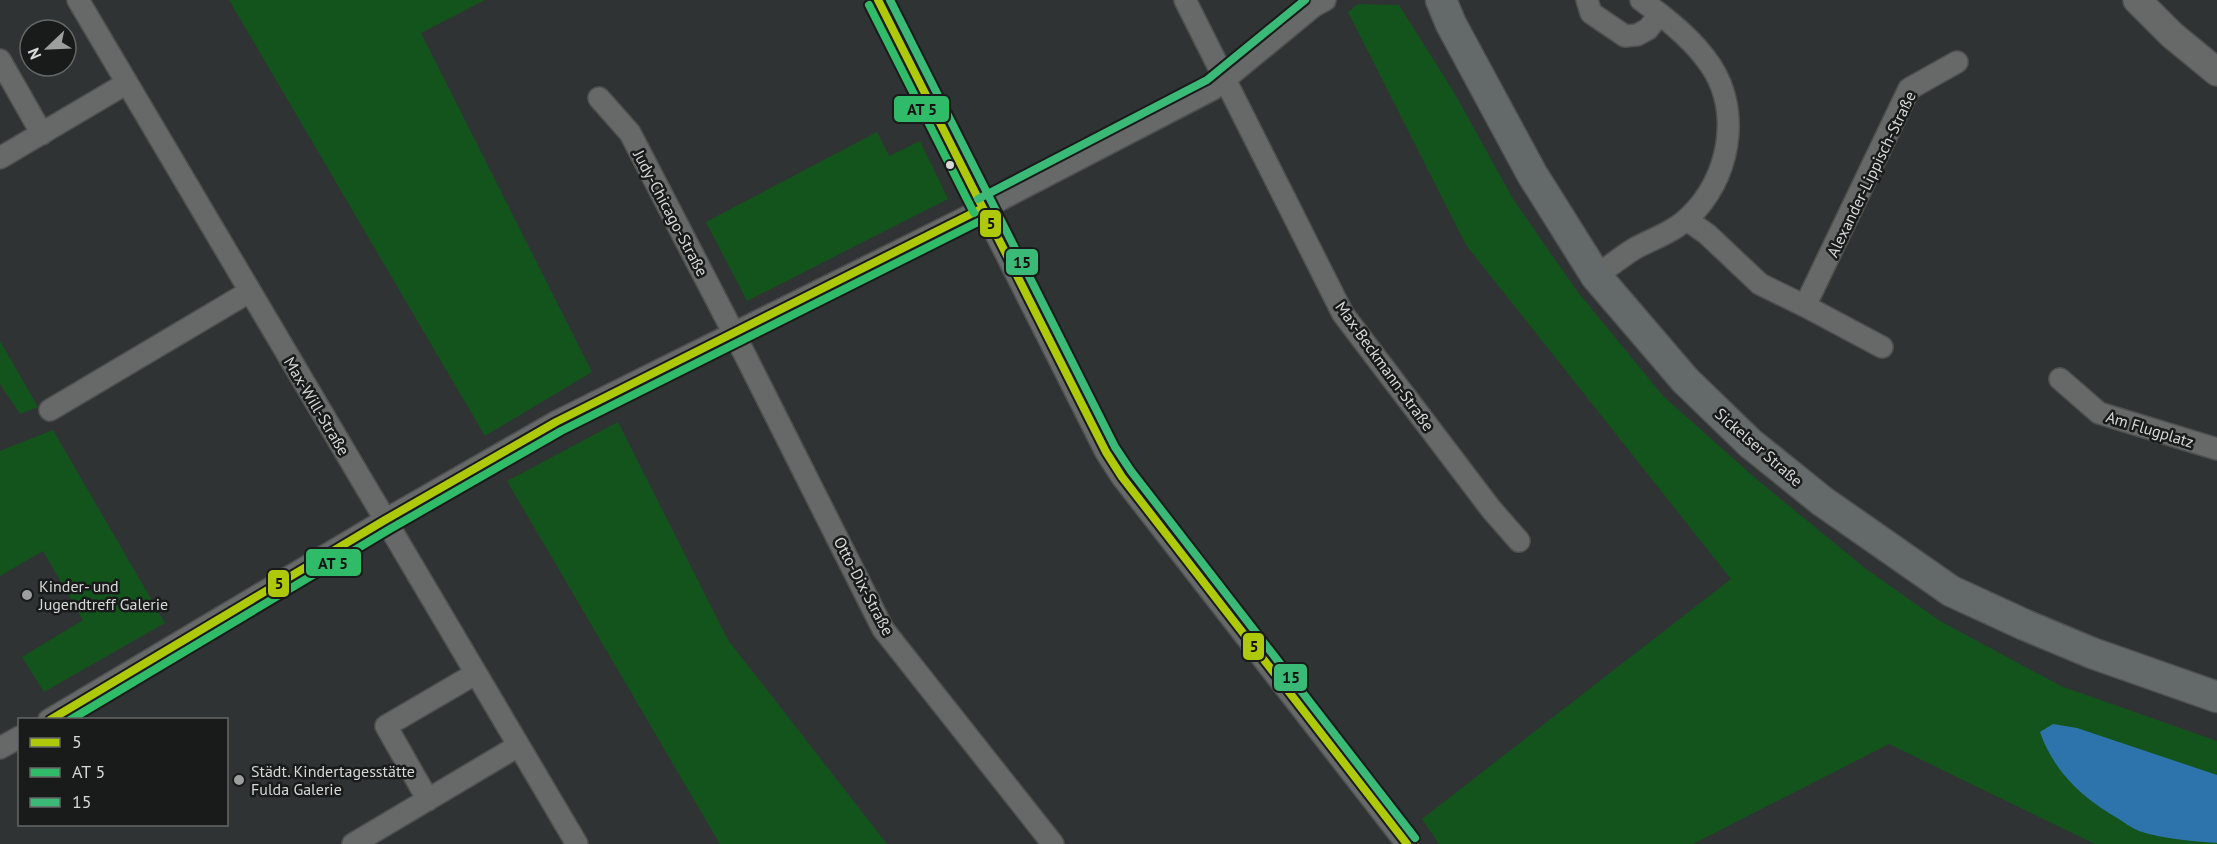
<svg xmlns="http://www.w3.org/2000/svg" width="2217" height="844" font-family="'PT Sans',sans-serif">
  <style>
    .green { fill: #13541d }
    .water { fill: #2e74ac }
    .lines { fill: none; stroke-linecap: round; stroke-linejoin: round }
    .minor-casing { stroke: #4e5050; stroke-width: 24 }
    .tertiary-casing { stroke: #4e5050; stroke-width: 30 }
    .secondary-casing { stroke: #4e5050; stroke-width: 33 }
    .minor { stroke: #676969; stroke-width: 21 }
    .tertiary { stroke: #676969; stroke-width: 27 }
    .secondary { stroke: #636a69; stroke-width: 30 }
    .bus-1-casing { stroke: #191b1b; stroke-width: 12 }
    .bus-2-casing { stroke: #191b1b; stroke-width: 12 }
    .bus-3-casing { stroke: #191b1b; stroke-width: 12 }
    .bus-1 { stroke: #aec90a; stroke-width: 8 }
    .bus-2 { stroke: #30bb69; stroke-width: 8 }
    .bus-3 { stroke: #3ab977; stroke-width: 8 }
    .bus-dot { fill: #d7d9d9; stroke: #191b1b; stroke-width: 2 }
    .poi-dot { fill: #9d9f9f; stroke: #191b1b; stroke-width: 2 }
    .labels { text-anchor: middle; stroke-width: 5; stroke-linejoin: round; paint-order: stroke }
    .street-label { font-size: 16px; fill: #d7d9d9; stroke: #191b1b }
    .poi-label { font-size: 16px; fill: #d7d9d9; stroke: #191b1b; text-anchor: start }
    .line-badge { stroke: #191b1b; stroke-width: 2 }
    .pale-badge-label { font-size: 16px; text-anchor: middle; font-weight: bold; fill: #111 }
  </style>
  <rect width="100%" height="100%" fill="#303333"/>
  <path class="green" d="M229,0H485L421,33L592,372L485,436Z
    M1358,4L1399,5L1455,94L1513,199L1577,291L1663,396L1754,477L1866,569L1940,621L2061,686L2217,741V844H2095L1889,744L1693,844H1439L1422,819L1731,579L1466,245L1348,12Z
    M877,132L889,156L920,141L948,199L747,301L706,222Z
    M0,341L38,407L20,414L0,384Z
    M618,422L728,640L887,844H720L507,481Z
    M53,430L165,623L44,692L22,657L83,620L43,551L0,576V451Z"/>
  <path class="water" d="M2053,724L2077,728L2217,775V843C2192,841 2163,839 2139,831C2132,828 2125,823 2119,819C2082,798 2054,772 2040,732Z"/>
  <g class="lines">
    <defs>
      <path id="minor" d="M78,0L577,844
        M878,0L1106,452L1122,477L1407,844
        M1185,0L1343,314L1491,509L1519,541
        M1587,0L1591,13L1625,36L1637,35L1648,29L1660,14
        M0,60L42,134
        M599,98L630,133L745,355L883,629L1053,844
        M0,158L127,83
        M1687,220L1707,234L1760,284L1805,306L1909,89L1957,62
        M1596,276C1609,267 1621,257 1634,249C1652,239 1674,232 1689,217C1729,180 1742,113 1711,66C1694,40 1666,18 1641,0
        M1805,306L1882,347
        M2060,379L2099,413L2217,449
        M50,410L249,292
        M49,720L385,520L556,422L967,217L1213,89L1314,6L1325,0
        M0,748L20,737
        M428,800L386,726L475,674
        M353,844L518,746"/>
      <path id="tertiary" d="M2137,0L2172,35L2217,72"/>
      <path id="secondary" d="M1441,0L1451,24L1532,174L1596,276L1685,380L1750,443L1822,501L1951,591L2025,625L2092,653L2217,697"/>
    </defs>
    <use href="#minor" class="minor-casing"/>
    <use href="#tertiary" class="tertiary-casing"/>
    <use href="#secondary" class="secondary-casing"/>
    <use href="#minor" class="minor"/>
    <use href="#tertiary" class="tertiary"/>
    <use href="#secondary" class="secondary"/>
    <defs>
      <path id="bus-1" d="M878,0L1106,452L1122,477L1407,844
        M50,720L385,520L556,422L983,208"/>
      <path id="bus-2" d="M869,5L974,213
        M70,720L390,529L561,431L988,217"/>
      <path id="bus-3" d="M890,0L1115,447L1131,471L1415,838
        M978,199L1207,80L1305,0"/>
    </defs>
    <use href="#bus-1" class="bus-1-casing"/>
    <use href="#bus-2" class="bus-2-casing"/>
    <use href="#bus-3" class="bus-3-casing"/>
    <use href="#bus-1" class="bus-1"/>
    <use href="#bus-2" class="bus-2"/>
    <use href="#bus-3" class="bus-3"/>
  </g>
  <circle class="bus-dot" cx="950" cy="165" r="5"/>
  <g class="poi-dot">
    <circle cx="27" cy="595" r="6"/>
    <circle cx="239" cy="780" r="6"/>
  </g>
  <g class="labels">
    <g class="street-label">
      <text transform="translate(1871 174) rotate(-64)" y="6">Alexander-Lippisch-Straße</text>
      <text transform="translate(671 213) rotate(62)" y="6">Judy-Chicago-Straße</text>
      <text transform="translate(1385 366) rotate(54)" y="6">Max-Beckmann-Straße</text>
      <text transform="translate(317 406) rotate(59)" y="6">Max-Will-Straße</text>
      <text transform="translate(2150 429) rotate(17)" y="6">Am Flugplatz</text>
      <text transform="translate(1759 447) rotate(41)" y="6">Sickelser Straße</text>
      <text transform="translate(864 586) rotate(62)" y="6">Otto-Dix-Straße</text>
    </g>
    <g class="poi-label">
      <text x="39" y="592">Kinder- und<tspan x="39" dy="18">Jugendtreff Galerie</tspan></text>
      <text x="251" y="777">Städt. Kindertagesstätte<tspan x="251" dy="18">Fulda Galerie</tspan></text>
    </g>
  </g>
  <g class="line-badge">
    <rect x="893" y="95" width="57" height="28" rx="6" fill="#30bb69"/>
    <rect x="979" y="209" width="23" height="29" rx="6" fill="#aec90a"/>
    <rect x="1005" y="248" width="34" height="28" rx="6" fill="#3ab977"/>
    <rect x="305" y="548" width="57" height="29" rx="6" fill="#30bb69"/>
    <rect x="267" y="569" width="23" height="29" rx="6" fill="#aec90a"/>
    <rect x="1242" y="632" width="23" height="29" rx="6" fill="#aec90a"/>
    <rect x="1273" y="663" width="35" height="29" rx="6" fill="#3ab977"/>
  </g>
  <g class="pale-badge-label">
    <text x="922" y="115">AT 5</text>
    <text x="991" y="229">5</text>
    <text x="1022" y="268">15</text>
    <text x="333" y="569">AT 5</text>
    <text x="279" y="589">5</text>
    <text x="1254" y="652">5</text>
    <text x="1291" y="683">15</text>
  </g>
  <rect x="18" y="718" width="210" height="108" fill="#191b1b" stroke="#656767" stroke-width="1.5"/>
  <rect x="30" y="738" width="30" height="9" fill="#aec90a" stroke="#656767" stroke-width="1.5"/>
  <text x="72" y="748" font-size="18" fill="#d7d9d9">5</text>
  <rect x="30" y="768" width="30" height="9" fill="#30bb69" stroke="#656767" stroke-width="1.5"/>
  <text x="72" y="778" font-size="18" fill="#d7d9d9">AT 5</text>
  <rect x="30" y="798" width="30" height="9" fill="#3ab977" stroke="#656767" stroke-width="1.5"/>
  <text x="72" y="808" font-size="18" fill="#d7d9d9">15</text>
  <g transform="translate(48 48) rotate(247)"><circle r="28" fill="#191b1b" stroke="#656767" stroke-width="1.5"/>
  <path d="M0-4.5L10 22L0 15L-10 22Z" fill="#9d9f9f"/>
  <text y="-9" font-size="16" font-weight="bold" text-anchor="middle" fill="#d7d9d9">N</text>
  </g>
</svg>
